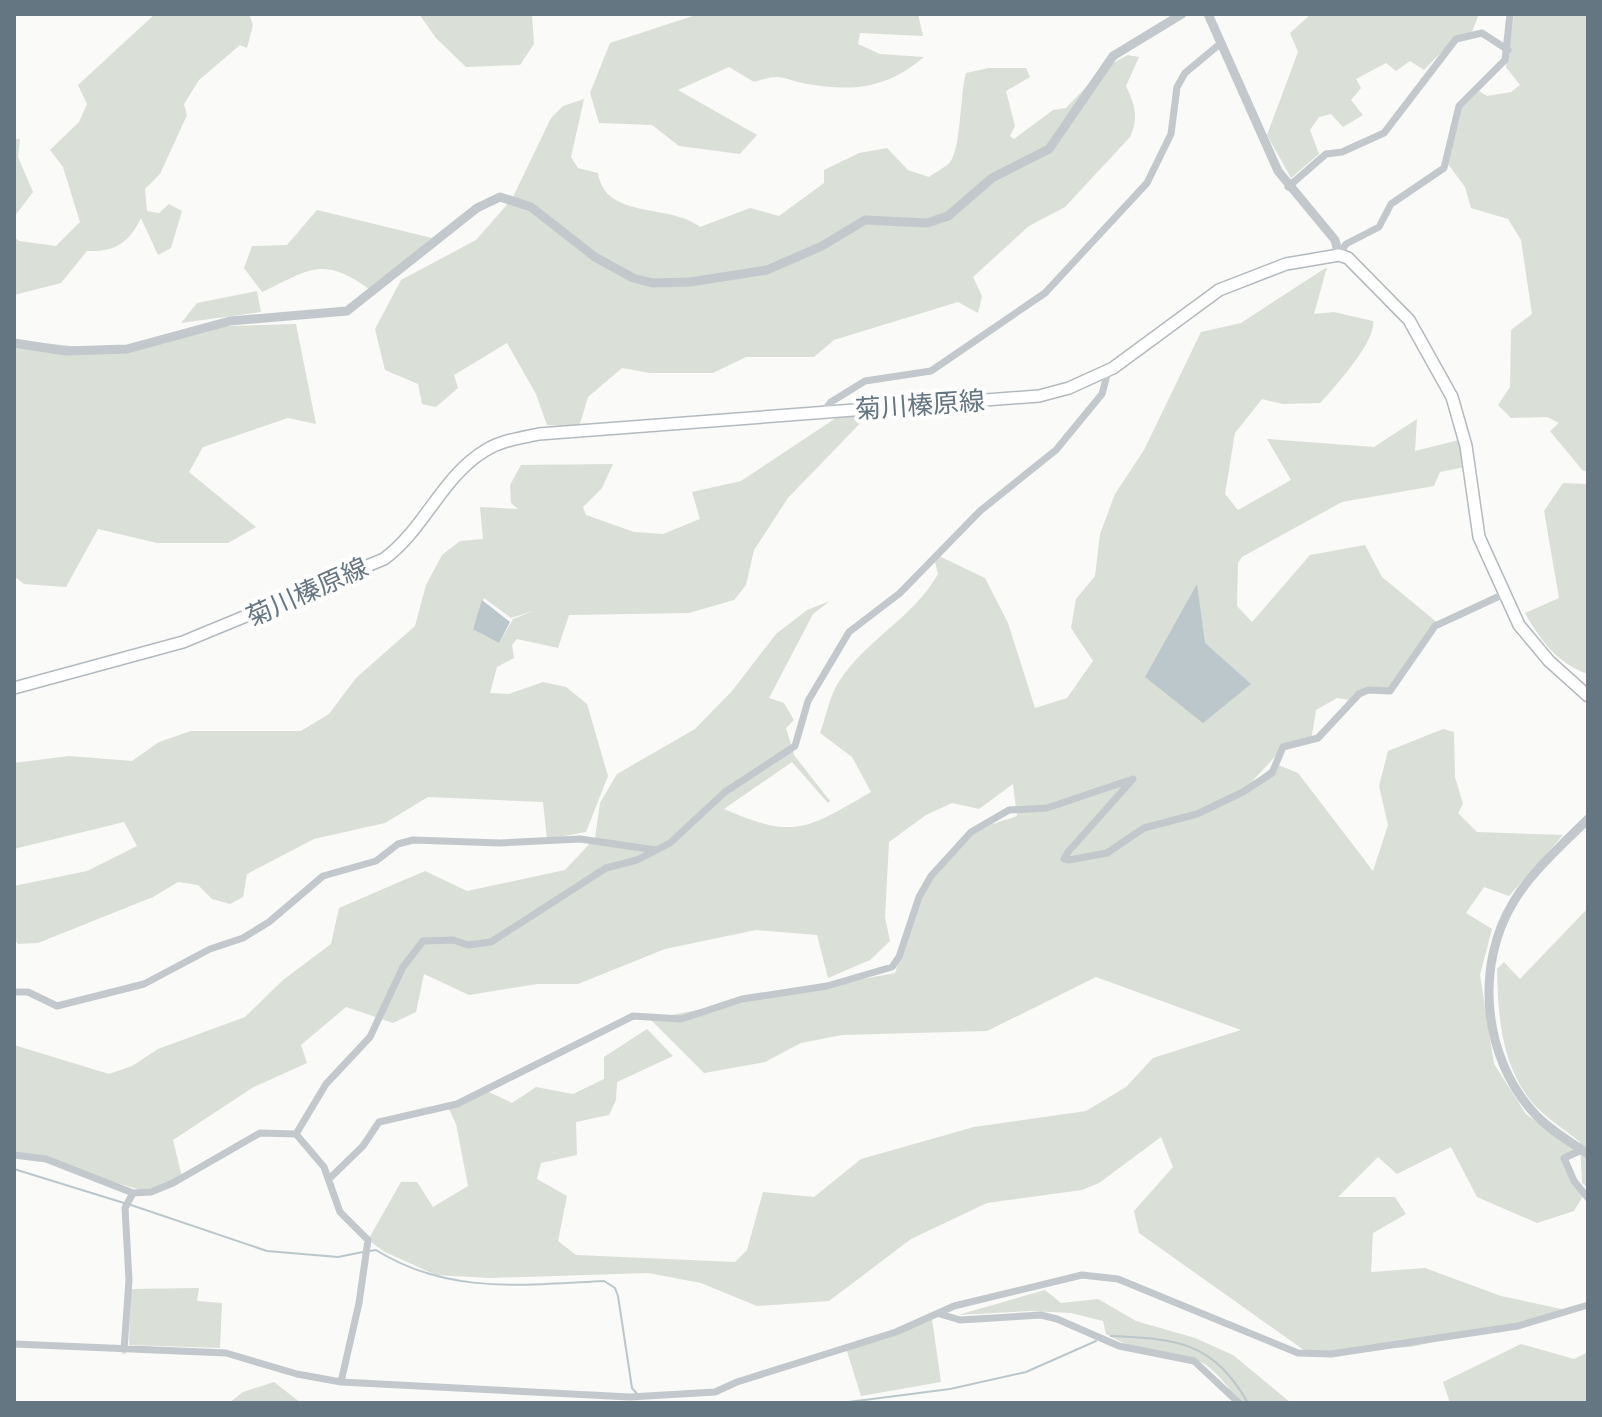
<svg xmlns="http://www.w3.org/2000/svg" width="1602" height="1417" font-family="Helvetica,'Noto Sans JP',sans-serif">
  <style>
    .green { fill: #dadfd7; fill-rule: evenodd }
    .water { fill: #bbc7cb }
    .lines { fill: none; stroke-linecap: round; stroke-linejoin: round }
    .stream { stroke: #bbc7cb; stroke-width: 2 }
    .secondary-casing { stroke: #b3babf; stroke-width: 14 }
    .minor { stroke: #c3c8cc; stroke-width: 7 }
    .tertiary { stroke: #c3c8cc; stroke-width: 9 }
    .secondary { stroke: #fff; stroke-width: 11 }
    .labels { text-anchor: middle; stroke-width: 8; stroke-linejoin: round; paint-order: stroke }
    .street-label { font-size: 26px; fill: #657683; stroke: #fff }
  </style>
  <rect width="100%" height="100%" fill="#fafaf8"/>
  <path class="green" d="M155,14H249L253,25L247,48L240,45L199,80L184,104L187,115L160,174L145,189L147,211L159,213L169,204L182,211L171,248L158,255L141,218C129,243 115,252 87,251L61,283L14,295V237L19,241L56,246L80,222L63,167L50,150L79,122L87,104L78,85Z
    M419,14H532L534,44L520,65L466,67L436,38Z
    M699,14H918L923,36L860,33L858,44L880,54L924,57C887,88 855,92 808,84C780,79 784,72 754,82L729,67L678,90L757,135L740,154L679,146L652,125L599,123L590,93L610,43Z
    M1311,14H1479L1472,32L1456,37L1424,70L1410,61L1396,71L1386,63L1356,79L1361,88L1351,100L1363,115L1343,127L1331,114L1319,117L1310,130L1319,154L1291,178L1267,135L1298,52L1290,33Z
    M1514,14H1588V470L1583,471L1550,431L1559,423L1547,417L1511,418L1498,405L1510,387L1511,330L1532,314L1521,240L1508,219L1471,208L1465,187L1448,164L1462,108L1479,91L1487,96L1511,92L1520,85L1506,67Z
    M1128,55L1139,57L1126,86C1135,105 1139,118 1130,137L1065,207L1029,226L973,277L982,296L978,313L958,302L834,340L814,357H746L713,373H650L622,368L588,397L579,427L547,425L536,394L507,343L454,375L458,388L436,407L422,404L418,384L385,370L375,329L401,280L476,240L512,199L551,118L563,106L584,99L571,157L578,168L598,173C605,220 670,203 700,227L750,208L779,216L824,183V170L859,153L887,148L908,170L929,177C935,172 945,168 950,162C961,150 960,94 966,73L989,68H1026L1030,77L1006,91L1015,126L1010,136L1014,139L1053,110L1066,108L1105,67Z
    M14,139H20L18,157L33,192L14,217Z
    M317,210L432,238L369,289C322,255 309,270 262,292L244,268L252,246L287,245Z
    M1327,267L1314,314L1334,312L1373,321C1377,340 1334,388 1320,403L1283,404L1262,399L1235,433L1225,494L1238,510L1291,480L1267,439L1374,447L1417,419L1415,451L1459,440L1465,467L1440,472L1434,486L1342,502L1242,557L1238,563L1237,606L1252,622L1310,555L1365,545L1382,577L1439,624L1390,691L1368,690L1356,701L1337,698L1316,710L1311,740L1283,748L1246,788L1276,764L1298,773L1373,871L1388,825L1379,786L1388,751L1443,729L1454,732L1455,777L1463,804L1458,813L1477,832L1563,835L1509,896L1484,887L1466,913L1492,929L1480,975L1494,1064L1526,1114L1577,1152L1565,1158L1583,1196L1574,1211L1537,1223L1477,1197L1451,1147L1397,1174L1378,1157L1338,1197H1395L1406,1214L1373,1233L1371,1272L1425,1268L1501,1296L1571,1311L1411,1347L1308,1353L1139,1233L1134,1211L1173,1167L1161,1137L1099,1183L1082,1190L987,1203L911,1239L829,1301L757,1306L701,1283L648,1273L489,1278L436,1275L385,1252L368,1240L401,1182H417L433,1207L468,1186L456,1124L449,1109L487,1091L512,1103L536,1087L573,1094L604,1079V1057L647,1029L673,1056L617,1082L616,1100L609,1115L576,1122L577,1155L541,1163L537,1179L567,1196L558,1241L576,1255L735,1262L747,1250L763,1192L814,1197L861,1159L974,1127L1086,1111L1126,1087L1153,1058L1241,1030L1096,977L987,1031L842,1035L801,1043L765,1062L704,1073L650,1019L895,973C914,918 924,867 976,831C988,824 1005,821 1017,816L1013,784L979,809L952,803L926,815L889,842L885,917L890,941L870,960L828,978L817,935L756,930L665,949L578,984H537L469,995L424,974L416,1012L393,1023L346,1007L301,1045L307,1063L252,1088L173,1140L183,1181L144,1191L14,1153V1045L109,1074L132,1066L158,1049L245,1017L283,980L331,944L339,908L425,871L467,891L565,870L595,838L600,803L617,774L695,729L732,691L776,634L807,610L830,601L813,614L769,698L784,703L794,720L786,728L794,755L830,801L828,803L792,762L724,809C795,840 807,829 871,792L852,757L820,733C826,716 830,694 840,680C867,639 914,617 938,574L935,562L939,556L985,578L1008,623L1035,708L1067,698L1093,661L1071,628L1076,599L1095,576L1100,534L1115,494L1144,450L1201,332L1241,323Z
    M257,291L261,312L181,323L197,303Z
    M296,324L316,424L288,418L203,447L189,472L256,527L228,543H157L98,529L66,587L24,584L14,576V340L131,352L198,327Z
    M842,414H869L788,498L754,550L746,585L734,600L689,613L569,615L558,648L517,639L512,645L514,658L497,667L490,693L509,694L543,682L566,687L587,704L608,776L586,832L547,839L543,802L428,797L385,823L314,839L247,874L243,897L230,904L212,899L198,885L178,882L153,897L38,943L18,944L14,939V886L87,871L137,846L124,822L14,849V763L69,756L132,761L159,742L191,731H301L329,714L356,678L415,626L426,585L442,555L460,541L483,539L480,507L518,509L511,503L510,485L521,465L613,464L602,488L583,507L586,515L634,532L663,534L700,519L692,492L741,481ZM484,598L511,618L533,611L513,619L499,643L473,628Z
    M1563,483L1588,484V674C1558,664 1540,640 1525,613L1559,598L1544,511Z
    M1588,908V1188L1582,1183L1580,1142C1564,1129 1544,1117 1531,1101C1501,1064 1498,1015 1497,969L1504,962L1520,979Z
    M199,1288L197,1301L222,1303L220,1348L129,1345L131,1289Z
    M1045,1290L1061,1303L1098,1299L1136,1321L1195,1338L1233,1355L1291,1403H1241C1229,1389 1214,1366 1196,1360C1161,1349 1140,1354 1106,1334L1103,1321L1071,1313L1030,1311L958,1315Z
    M932,1319L941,1382L861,1396L846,1348Z
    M1521,1344L1574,1359L1588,1352V1403H1450L1443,1382Z
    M274,1382L301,1403H229L243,1392Z"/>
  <path class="water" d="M1197,584L1205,643L1251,684L1203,723L1145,677Z
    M482,600L510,622L499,643L473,629Z"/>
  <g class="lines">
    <path class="stream" d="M14,1169L124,1203
      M131,1205L267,1251L338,1257L363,1252
      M370,1251L376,1250C448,1295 524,1285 604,1281L615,1288L618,1296L632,1388L638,1395
      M1111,1336C1177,1339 1212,1341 1248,1403
      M841,1403L950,1389L1026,1372L1096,1341"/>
    <defs>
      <path id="secondary" d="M14,688L183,642L384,559C425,529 442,476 486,450C502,440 521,438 539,434L1039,396L1069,388L1113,368L1219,290L1286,264L1339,255L1348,258L1409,320L1452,397L1466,446L1479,537L1519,625L1549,661L1588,696"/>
    </defs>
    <use href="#secondary" class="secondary-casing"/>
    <path class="minor" d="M1288,187L1326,154L1342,152L1384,133L1456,39L1482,33L1508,50
      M1339,255L1346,244L1379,227L1391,204L1444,168L1459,106L1505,60L1510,14
      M824,411L831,402L865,381L931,371L1045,293L1147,183L1171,134L1177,87L1185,73L1221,43
      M14,992H28L57,1006L144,984L210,949L243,938L269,922L323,876L376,861L398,844L413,840L500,843L580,839L656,850
      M296,1134L326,1084L370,1037L403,967L423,941L453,940L468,945L491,942L606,868L637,860L670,843L725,792L795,746L808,701L849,632L900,593L980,511L1056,450L1102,394L1108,371
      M1582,1150L1564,1158L1574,1181L1588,1198
      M14,1155L46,1159L133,1193L151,1192L173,1183L260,1133L296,1134L324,1167L340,1212L368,1240L359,1303L341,1382
      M330,1178L363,1146L379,1122L457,1104L633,1016L681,1019L742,999L827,986L892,967L899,957L919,897L931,876L971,832L1009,810L1047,808L1133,779L1068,852L1064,859L1069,860L1107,853L1144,828L1197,814L1243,792L1272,773L1283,747L1318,738L1359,694L1368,690L1390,691L1435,626L1504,594
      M940,1314L960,1320L1041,1315L1057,1319L1119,1346L1194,1361L1239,1403
      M14,1344L226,1353L297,1374L341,1382L630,1397L715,1392L737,1382L896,1332L954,1306L1082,1275L1118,1279L1298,1353L1331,1354L1518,1326L1588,1305
      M124,1350L129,1280L125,1208L133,1193"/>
    <path class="tertiary" d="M1208,14L1278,171L1335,240L1339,255
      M14,343L66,351L127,349L230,321L347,311L477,208L500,197L531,207L595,257L633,278L653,283L690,282L767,270L822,246L865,220L927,223L948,216L992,178L1049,149L1113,56L1182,14
      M1588,819C1562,845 1533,870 1514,901C1474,966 1483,1057 1534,1113C1549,1130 1570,1141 1588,1154"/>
    <use href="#secondary" class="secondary"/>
  </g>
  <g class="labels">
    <g class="street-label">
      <text transform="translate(920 405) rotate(-4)" y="9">菊川榛原線</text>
      <text transform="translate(307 592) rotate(-24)" y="9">菊川榛原線</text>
    </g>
  </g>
  <rect width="1602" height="1417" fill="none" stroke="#657683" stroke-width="32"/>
</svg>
